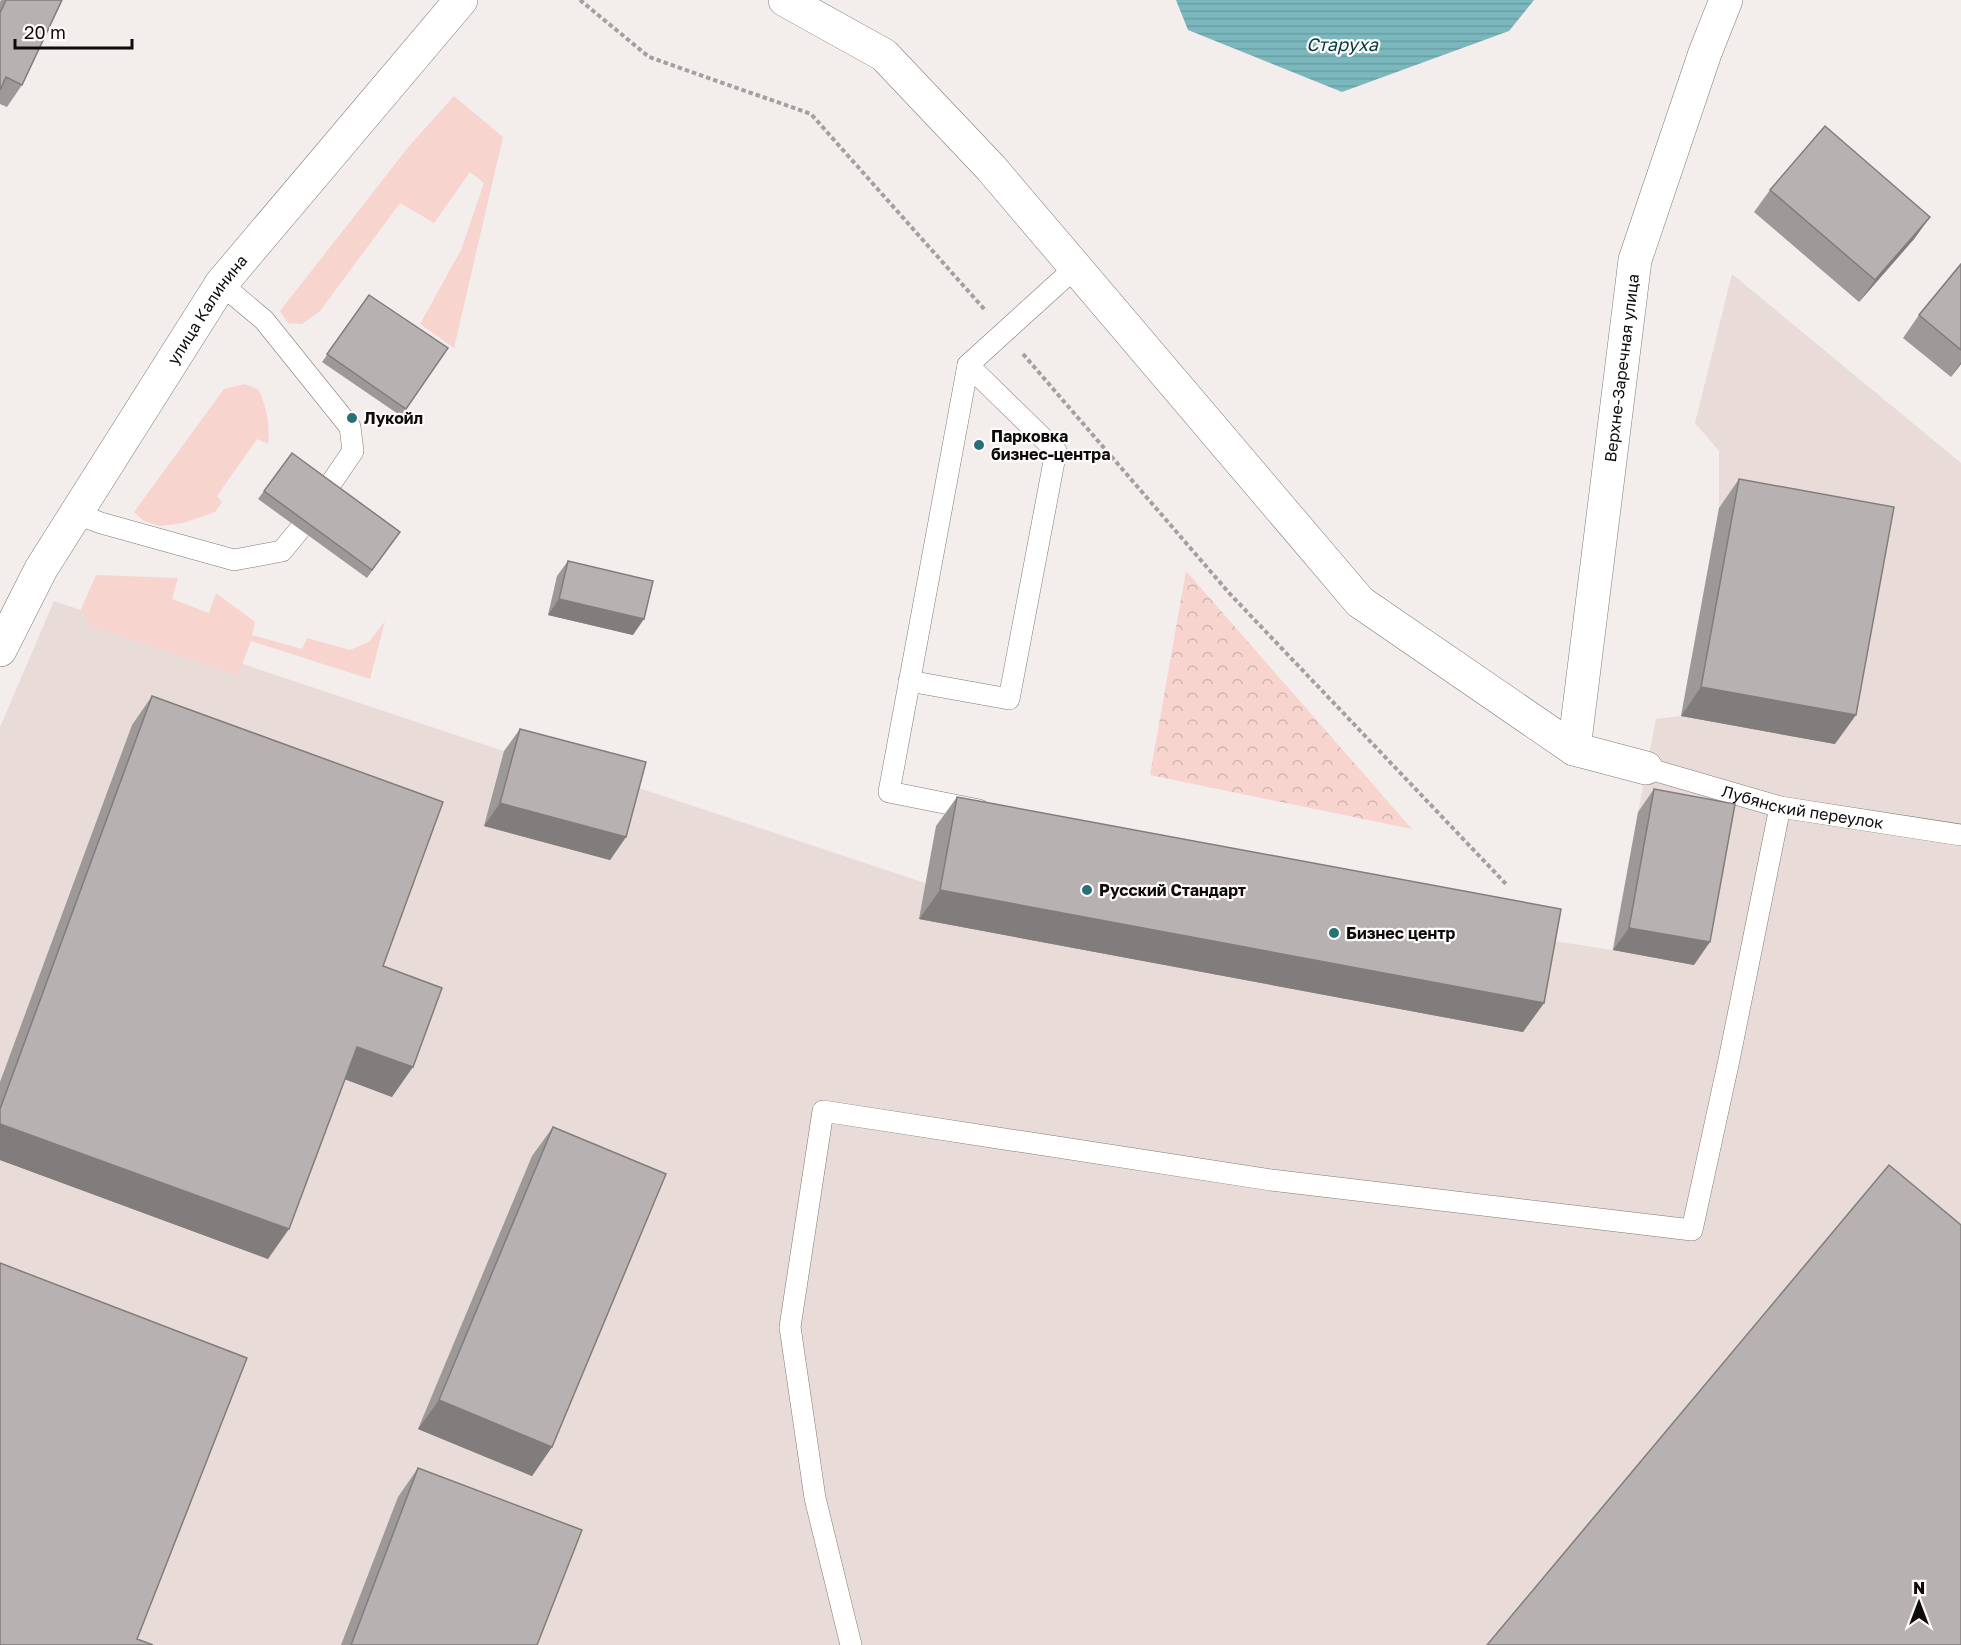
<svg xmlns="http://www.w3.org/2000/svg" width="1961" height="1645" font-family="'Golos Text',sans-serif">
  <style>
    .built { fill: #e9dbd8 }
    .green { fill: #f8d4ce }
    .park { fill: url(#park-crowns) }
    .water { fill: url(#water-rules) }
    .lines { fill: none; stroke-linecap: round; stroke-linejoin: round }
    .service-casing { stroke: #7f7a79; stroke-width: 22 }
    .minor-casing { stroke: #7f7a79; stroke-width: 34 }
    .primary-casing { stroke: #7f7a79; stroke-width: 34 }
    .path { stroke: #a5a09f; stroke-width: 4; stroke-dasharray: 4.5 3; stroke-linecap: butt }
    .service { stroke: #fff; stroke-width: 21 }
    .minor { stroke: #fff; stroke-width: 33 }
    .primary { stroke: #fff; stroke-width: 33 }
    .wall { fill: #9d9998 }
    .shaded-wall { fill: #807d7c }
    .building { fill: #b7b2b1; stroke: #807d7c; stroke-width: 1.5 }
    .poi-dot { fill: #267077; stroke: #fffbfb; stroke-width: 2 }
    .labels { text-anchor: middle; stroke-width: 4.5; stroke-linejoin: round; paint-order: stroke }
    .street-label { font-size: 16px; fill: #0d0b0b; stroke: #fffbfb }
    .poi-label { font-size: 16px; font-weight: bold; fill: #0d0b0b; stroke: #fffbfb; text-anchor: start }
    .water-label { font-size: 18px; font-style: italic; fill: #003d41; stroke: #fffbfb }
  </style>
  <defs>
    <pattern id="park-crowns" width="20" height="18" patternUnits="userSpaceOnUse" patternTransform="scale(1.5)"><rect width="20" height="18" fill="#f8d4ce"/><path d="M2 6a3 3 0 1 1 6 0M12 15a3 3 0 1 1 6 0" fill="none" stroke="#d3b5b0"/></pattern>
    <pattern id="water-rules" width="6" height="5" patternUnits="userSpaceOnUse" patternTransform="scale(1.5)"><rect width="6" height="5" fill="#7bb8be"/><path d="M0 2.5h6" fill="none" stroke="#699da2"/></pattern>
  </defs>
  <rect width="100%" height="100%" fill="#f3edec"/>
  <path class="built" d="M1732,274L1961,463V1645H0V727L54,601L504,751L630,785L925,883L1541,939L1612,950L1656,719L1681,716L1719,508V451L1695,423Z"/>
  <path class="green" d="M454,96L503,137L454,348L420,324L461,250L484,183L470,172L434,223L400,203L320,311L302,324L288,323L280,311L410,145Z
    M245,384L259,390C267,409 270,424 268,444L257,439L217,496L222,502L215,512L183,523L160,526L144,521L134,512L224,389Z
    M96,575L178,578L172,599L209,613L216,593L255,622L252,635L302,649L307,638L350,650L369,642L385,621L370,679L251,641L238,675L90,625L81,609Z"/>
  <path class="park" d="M1186,571L1412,829L1150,775Z"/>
  <path class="water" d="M1176,0H1534L1509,31L1342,92L1188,30Z"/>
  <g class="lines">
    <defs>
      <g id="service">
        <path d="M77,514L101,523L234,560L282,551L300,529L353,451L350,427L264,320L221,284"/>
        <path d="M909,681L1009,699L1056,451L968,365"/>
        <path id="s1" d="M1646,768L1780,807L1961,835"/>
        <path d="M979,810L889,792L968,365L1076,267"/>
        <path d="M851,1645L815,1498L790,1327L823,1111L1271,1180L1692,1230L1729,1060L1780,807"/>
      </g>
      <g id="minor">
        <path d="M785,0L884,55L991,168L1360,602L1574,749L1646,768"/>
        <path id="s2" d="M1574,749L1635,260L1705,53L1726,0"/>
      </g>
      <g id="primary">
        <path id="s3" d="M0,650L41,569L221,284L461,0"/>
      </g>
    </defs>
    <use href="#service" class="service-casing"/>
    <use href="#minor" class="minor-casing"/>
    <use href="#primary" class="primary-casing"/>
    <path class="path" d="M580,0L649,57L811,114L985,310
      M1023,354L1230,594L1506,884"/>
    <use href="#service" class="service"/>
    <use href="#minor" class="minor"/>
    <use href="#primary" class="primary"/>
  </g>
  <path class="wall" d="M1,0H62L22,85L7,107L0,104V2Z
    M1770,190L1930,217L1914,239L1859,302L1754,212Z
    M1961,264V364L1951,377L1903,338L1919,315Z
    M369,295L448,348L401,416L322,362Z
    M292,453L400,532L367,578L258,499Z
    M1739,479L1835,744L1681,716L1719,508Z
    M568,561L633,635L548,615L557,576Z
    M152,696L383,966L392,1097L345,1079L268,1259L0,1160V1082L132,725Z
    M520,729L626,837L610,860L484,826L504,751Z
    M1654,789L1694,965L1613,950L1638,812Z
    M957,797L1544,1003L1523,1032L919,919L936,826Z
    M553,1127L552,1447L532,1476L418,1429L532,1156Z
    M418,1468L537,1645H341L398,1497Z"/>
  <path class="shaded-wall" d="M1930,217L1914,239L1859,302L1875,280Z
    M1961,362V364L1951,377Z
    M559,599L644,619L633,635L548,615Z
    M1701,687L1856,715L1835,744L1681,716Z
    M500,803L626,837L610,860L484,826Z
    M940,890L1544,1003L1523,1032L919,919Z
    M1629,928L1710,942L1694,965L1613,950Z
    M357,1047L413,1067L392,1097L336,1076Z
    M0,1124L289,1229L268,1259L0,1160Z
    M439,1400L552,1447L532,1476L418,1429Z"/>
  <path class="building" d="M6,0H62L22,85L6,77L0,90V13Z
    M1825,126L1930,217L1875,280L1770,190Z
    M1961,264V350L1919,315Z
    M369,295L448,348L406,409L327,354Z
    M292,453L400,532L372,570L264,491Z
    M1739,479L1894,507L1856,715L1701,687Z
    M568,561L653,581L644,619L559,599Z
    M152,696L443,802L383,966L442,988L413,1067L357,1047L289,1229L0,1124V1109Z
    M520,729L646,762L626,837L500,803Z
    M1654,789L1735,804L1710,942L1629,928Z
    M957,797L1561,909L1544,1003L940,890Z
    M553,1127L666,1174L552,1447L439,1400Z
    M1889,1165L1961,1225V1645H1487Z
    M0,1263L247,1358L137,1639L153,1645H0Z
    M418,1468L582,1530L537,1645H351Z"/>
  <g class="poi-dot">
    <circle cx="352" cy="418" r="6"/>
    <circle cx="979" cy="445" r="6"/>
    <circle cx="1087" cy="890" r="6"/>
    <circle cx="1334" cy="933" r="6"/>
  </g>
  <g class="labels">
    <g class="street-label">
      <text dy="6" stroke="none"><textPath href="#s3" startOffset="399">улица Калинина</textPath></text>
      <text dy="6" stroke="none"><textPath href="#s2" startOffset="384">Верхне-Заречная улица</textPath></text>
      <text dy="6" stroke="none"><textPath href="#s1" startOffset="162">Лубянский переулок</textPath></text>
    </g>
    <g class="poi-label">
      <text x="364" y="424">Лукойл</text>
      <text x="991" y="442">Парковка<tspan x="991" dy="18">бизнес-центра</tspan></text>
      <text x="1099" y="896">Русский Стандарт</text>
      <text x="1346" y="939">Бизнес центр</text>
    </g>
    <g class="water-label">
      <text x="1342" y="51">Старуха</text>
    </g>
  </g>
  <g transform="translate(1919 1603)" stroke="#fffbfb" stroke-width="4.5" paint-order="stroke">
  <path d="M0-4.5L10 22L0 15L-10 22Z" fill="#0d0b0b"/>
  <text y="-9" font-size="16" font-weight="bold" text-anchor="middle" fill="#0d0b0b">N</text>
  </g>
  <path d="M15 39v9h117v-9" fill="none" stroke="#0d0b0b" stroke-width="3"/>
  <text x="24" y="39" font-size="18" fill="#0d0b0b" stroke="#fffbfb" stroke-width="4.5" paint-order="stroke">20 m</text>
</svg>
